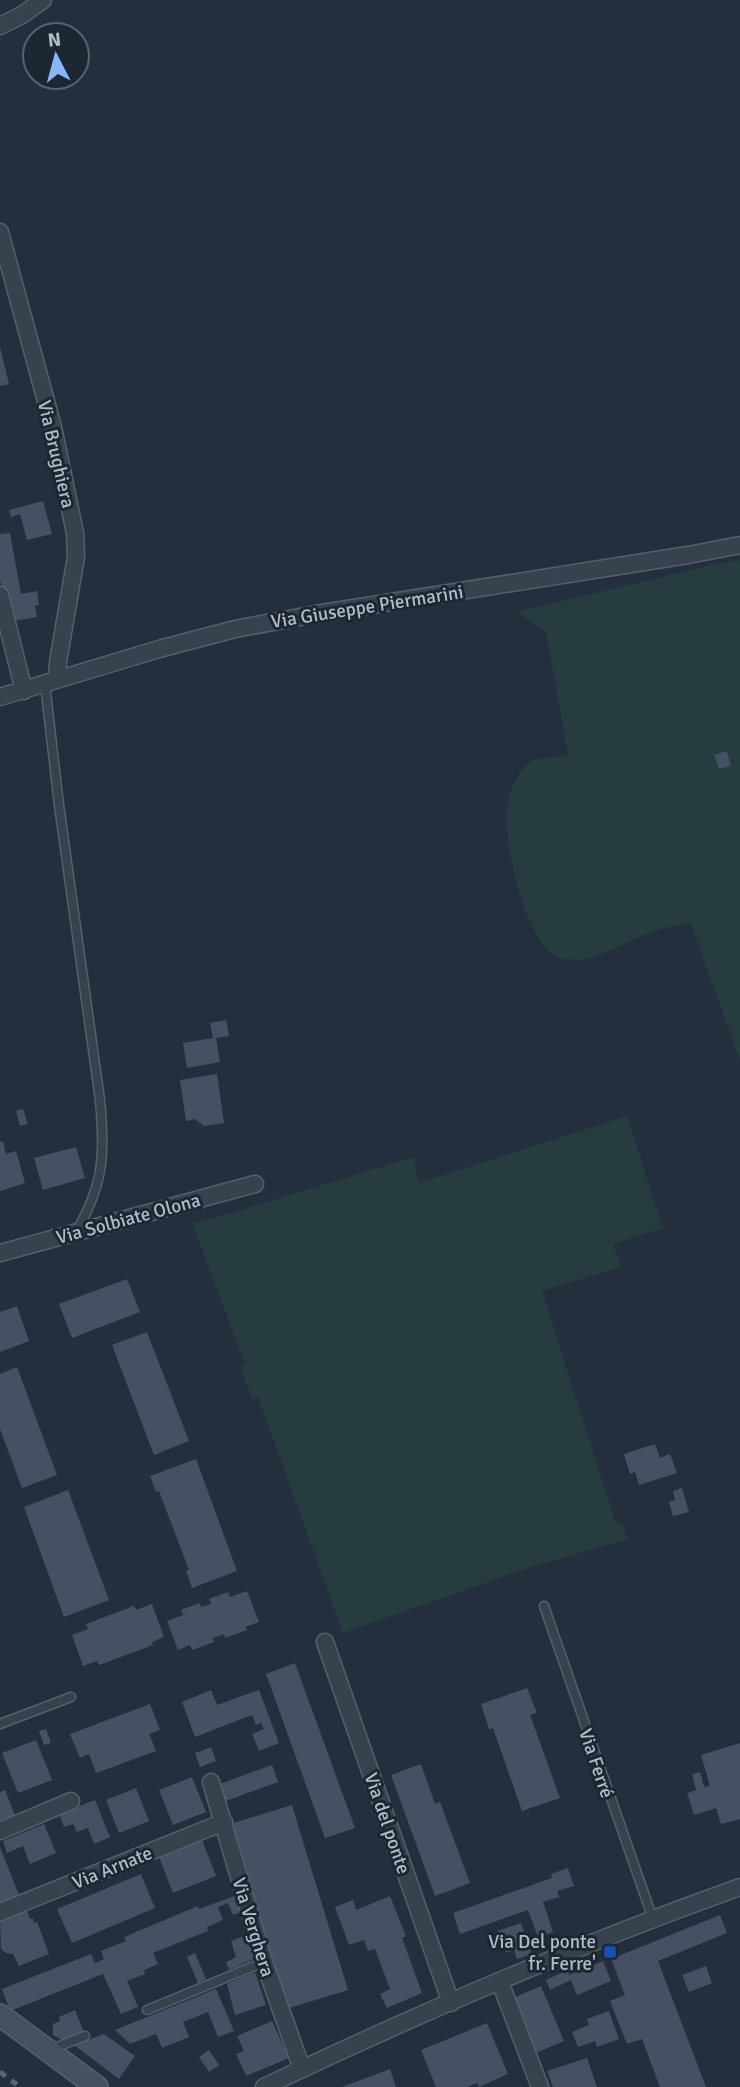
<svg xmlns="http://www.w3.org/2000/svg" width="740" height="2087" font-family="Signika,sans-serif">
  <style>
    .green { fill: #263c3f }
    .building { fill: #455162 }
    .lines { fill: none; stroke-linecap: round; stroke-linejoin: round }
    .lane-casing { stroke: #565f6c; stroke-width: 11 }
    .street-casing { stroke: #565f6c; stroke-width: 19 }
    .secondary-casing { stroke: #565f6c; stroke-width: 24 }
    .lane { stroke: #38414e; stroke-width: 8 }
    .street { stroke: #38414e; stroke-width: 16 }
    .secondary { stroke: #465061; stroke-width: 21 }
    .rail { stroke: #5a6575; stroke-width: 5; stroke-dasharray: 7 7; stroke-linecap: butt }
    .transit-dot { fill: #1a4fb4; stroke: #1d2633; stroke-width: 2.5 }
    .labels { text-anchor: middle; stroke-width: 6; stroke-linejoin: round; paint-order: stroke }
    .street-label { font-size: 19px; fill: #b4bcc9; stroke: #1d2633 }
    .poi-label { font-size: 19px; fill: #b4bcc9; stroke: #1d2633; text-anchor: end }
  </style>
  <rect width="100%" height="100%" fill="#242f3e"/>
  <path class="green" d="M740,560V1060L690,922C678,925 666,927 654,931C626,940 595,965 564,959C527,953 506,849 506,818C506,800 515,771 531,762C540,756 558,758 568,755L546,632L517,612L712,565Z
    M627,1116L663,1228L613,1244L621,1267L542,1291L616,1524H621L628,1539L531,1567L343,1633L258,1397L252,1398L240,1366L245,1364L192,1223L231,1213L413,1157L419,1183Z"/>
  <path class="building" d="M0,347L9,384L0,386Z
    M43,501L52,534L27,540L20,514L11,517L9,510Z
    M10,533L21,594L37,591L39,605L35,606L37,617L8,622L0,579V534Z
    M727,751L731,766L719,769L714,755Z
    M226,1020L229,1036L216,1038L220,1062L187,1068L183,1043L213,1038L210,1023Z
    M217,1074L224,1123L204,1126L195,1119L186,1121L180,1080Z
    M23,1109L28,1124L20,1126L16,1111Z
    M3,1141L6,1154L16,1151L25,1183L0,1191V1142Z
    M76,1147L85,1178L43,1190L34,1158Z
    M127,1279L140,1312L72,1338L59,1304Z
    M17,1306L29,1341L0,1352V1312Z
    M147,1332L189,1441L154,1455L112,1345Z
    M17,1367L57,1475L22,1488L0,1429V1374Z
    M655,1444L660,1458L670,1454L677,1473L639,1485L635,1472L630,1474L624,1454Z
    M196,1459L237,1571L192,1588L186,1571L189,1570L159,1491L156,1492L150,1476Z
    M682,1488L689,1512L673,1516L669,1502L675,1500L673,1491Z
    M68,1490L109,1600L64,1617L24,1507Z
    M247,1591L259,1622L245,1627L247,1630L225,1638L224,1634L213,1638L214,1642L192,1650L190,1645L178,1650L167,1621L183,1615L181,1610L200,1603L201,1607L211,1604L209,1599L228,1592L230,1597Z
    M152,1604L164,1637L152,1642L153,1645L99,1665L97,1661L83,1666L72,1635L88,1629L86,1624L134,1606L136,1610Z
    M295,1663L355,1828L325,1838L266,1674Z
    M527,1688L537,1713L530,1715L560,1798L522,1811L493,1728L489,1729L481,1704Z
    M211,1690L217,1705L259,1690L279,1743L259,1751L252,1734L264,1729L261,1723L256,1725L252,1715L195,1737L182,1702Z
    M150,1704L160,1730L149,1734L156,1751L96,1773L89,1754L80,1758L70,1734Z
    M46,1729L51,1743L44,1745L39,1731Z
    M36,1740L52,1780L18,1793L2,1753Z
    M740,1743V1819L721,1824L716,1808L694,1815L687,1793L696,1790L692,1774L700,1772L704,1787L710,1786L701,1755Z
    M211,1747L216,1761L200,1767L195,1753Z
    M421,1764L435,1804L440,1802L470,1883L435,1896L391,1775Z
    M272,1765L278,1782L223,1802L217,1785Z
    M192,1777L206,1812L173,1825L159,1790Z
    M136,1788L149,1821L119,1833L106,1800Z
    M5,1790L16,1818L0,1824V1792Z
    M95,1800L110,1837L94,1844L88,1828L77,1832L73,1824L64,1827L59,1814Z
    M292,1805L348,1990L283,2010L227,1825Z
    M44,1824L56,1853L30,1864L23,1846L7,1853L3,1841Z
    M202,1840L216,1876L173,1893L159,1857Z
    M0,1847L19,1895L0,1902Z
    M568,1868L574,1886L557,1891L559,1897L543,1902L553,1932L538,1937L528,1910L460,1934L453,1913L552,1878L551,1874Z
    M141,1874L155,1908L72,1943L57,1909Z
    M237,1895L244,1911L233,1915L228,1903L218,1907L223,1920L207,1927L208,1931L153,1953L158,1964L144,1970L145,1974L127,1981L138,2007L121,2014L103,1974L10,2011L2,1989L91,1954L95,1963L104,1959L101,1951L126,1941L124,1937L198,1906L199,1909Z
    M390,1896L406,1936L402,1938L422,1993L387,2008L380,1994L390,1989L375,1949L368,1951L364,1940L349,1945L335,1907L353,1900L356,1910Z
    M25,1905L30,1919L33,1918L34,1923L37,1922L49,1954L19,1966L13,1954L6,1953L1,1949L0,1915Z
    M720,1915L727,1933L658,1961L706,2087H660L642,2039L627,2044L610,2001L625,1995L611,1959Z
    M521,1923L532,1954L517,1959L514,1950L506,1953L498,1931Z
    M249,1934L256,1958L229,1970L226,1962L236,1957L231,1941Z
    M195,1953L206,1979L198,1983L187,1957Z
    M603,1961L611,1981L577,1995L571,1980L550,1990L546,1980L568,1970L569,1975Z
    M706,1966L712,1983L689,1992L682,1975Z
    M255,1972L266,2005L235,2015L227,1984Z
    M541,1986L564,2041L536,2053L513,1998Z
    M216,1989L234,2031L218,2037L208,2012L183,2022L189,2037L162,2048L156,2034L130,2044L115,2030Z
    M75,2010L84,2032L62,2040L53,2035V2024L60,2021L59,2017Z
    M609,2011L619,2039L597,2047L595,2041L578,2047L572,2032L589,2025L587,2019Z
    M272,2021L289,2058L246,2076L236,2054L244,2051L237,2036Z
    M487,2023L508,2074L479,2087L477,2083L467,2087H436L421,2050Z
    M104,2034L135,2056L119,2079L74,2045Z
    M209,2050L219,2065L209,2072L199,2057Z
    M587,2058L597,2087H553L547,2071Z
    M390,2069L396,2087H342Z"/>
  <g class="lines">
    <defs>
      <path id="lane" d="M45,684L59,805L100,1100C105,1154 104,1184 76,1232
        M544,1606L653,1919
        M0,1724L71,1697
        M147,2010L264,1962
        M52,2049L85,2036"/>
      <path id="street" d="M0,26L22,15L43,0
        M0,232L53,427L75,533L76,557L58,662L57,680
        M0,595L24,691
        M0,697L159,649L235,629L316,614L688,555L740,545
        M0,1253L255,1184
        M325,1642L451,2003
        M211,1782L264,1962L302,2069
        M0,1831L71,1801
        M0,1912L224,1822
        M500,1982L540,2087
        M264,2087C419,2013 578,1945 740,1887"/>
      <path id="secondary" d="M0,2015L97,2087"/>
    </defs>
    <use href="#lane" class="lane-casing"/>
    <use href="#street" class="street-casing"/>
    <use href="#secondary" class="secondary-casing"/>
    <use href="#lane" class="lane"/>
    <use href="#street" class="street"/>
    <use href="#secondary" class="secondary"/>
    <path class="rail" d="M0,2072L20,2087"/>
  </g>
  <rect class="transit-dot" x="603" y="1945" width="14" height="14" rx="3.5"/>
  <g class="labels">
    <g class="street-label">
      <text transform="translate(57 454) rotate(77)" y="7">Via Brughiera</text>
      <text transform="translate(367 606) rotate(-9)" y="7">Via Giuseppe Piermarini</text>
      <text transform="translate(128 1218) rotate(-15)" y="7">Via Solbiate Olona</text>
      <text transform="translate(597 1763) rotate(71)" y="7">Via Ferré</text>
      <text transform="translate(388 1823) rotate(71)" y="7">Via del ponte</text>
      <text transform="translate(112 1867) rotate(-22)" y="7">Via Arnate</text>
      <text transform="translate(254 1927) rotate(73)" y="7">Via Verghera</text>
    </g>
    <g class="poi-label">
      <text x="596" y="1948">Via Del ponte<tspan x="596" dy="22">fr. Ferre'</tspan></text>
    </g>
  </g>
  <g transform="translate(56 56) rotate(354)"><circle r="33" fill="#1d2633" stroke="#59626f" stroke-width="2"/>
  <path d="M0-5L12 26L0 18L-12 26Z" fill="#8ab4f8"/>
  <text y="-10" font-size="19" font-weight="bold" text-anchor="middle" fill="#b4bcc9">N</text>
  </g>
</svg>
